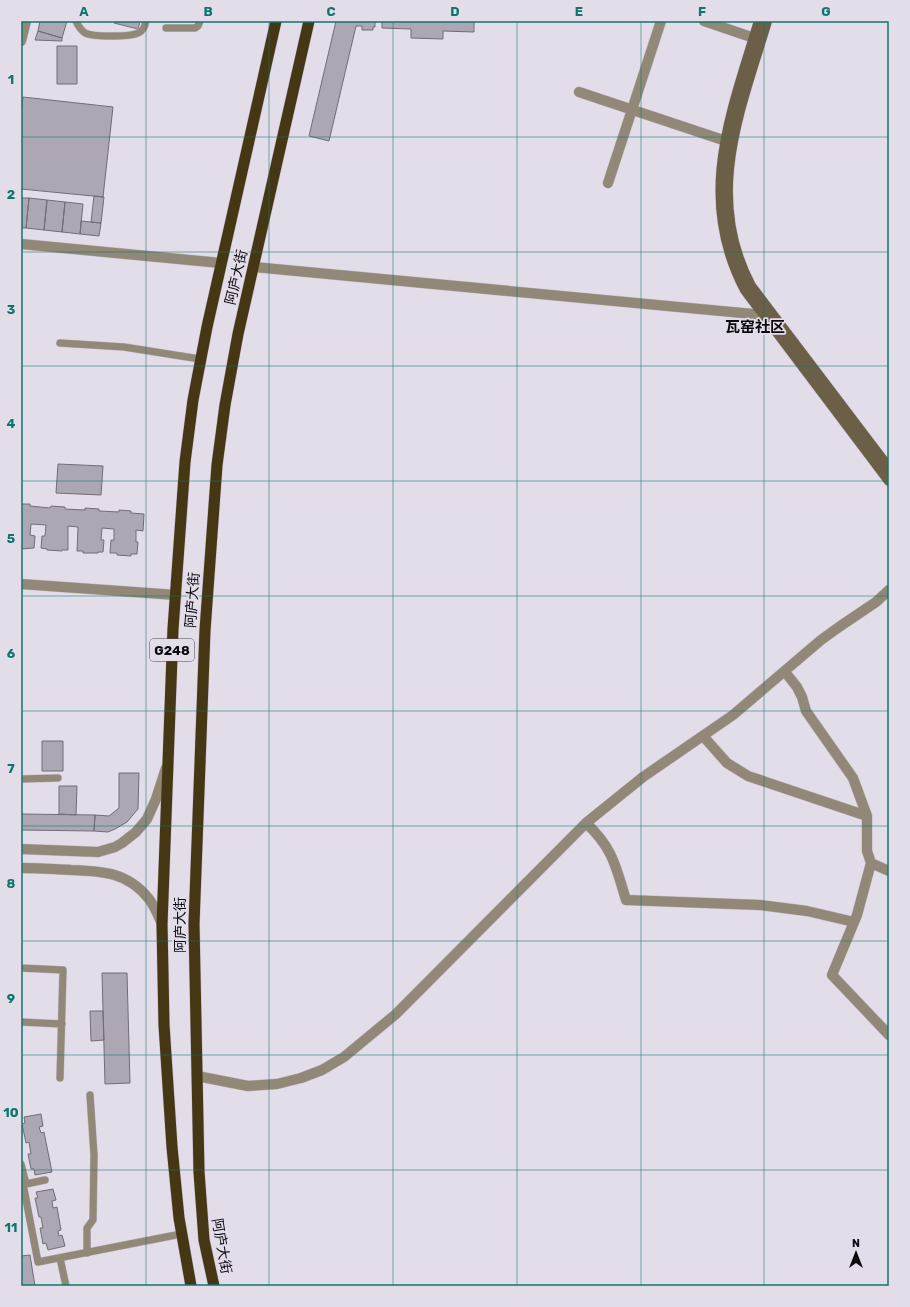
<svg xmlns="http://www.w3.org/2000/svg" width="910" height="1307" font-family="Rubik,'Noto Sans SC',sans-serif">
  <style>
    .building { fill: #ada7b4; stroke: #716c78 }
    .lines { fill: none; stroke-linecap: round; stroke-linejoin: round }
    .service-casing { stroke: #c1bbc7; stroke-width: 8 }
    .minor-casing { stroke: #c1bbc7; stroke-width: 11 }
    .tertiary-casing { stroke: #c1bbc7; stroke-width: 11 }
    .secondary-casing { stroke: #c1bbc7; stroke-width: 11 }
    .trunk-casing { stroke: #c1bbc7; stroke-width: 12 }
    .service { stroke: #918878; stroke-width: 7 }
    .minor { stroke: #918878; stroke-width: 10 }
    .tertiary { stroke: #918878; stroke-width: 10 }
    .secondary { stroke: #6b5f47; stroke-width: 10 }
    .trunk { stroke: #453614; stroke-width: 11 }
    .grid { fill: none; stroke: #0f766e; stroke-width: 1; stroke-opacity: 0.55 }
    .labels { text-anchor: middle; stroke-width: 3.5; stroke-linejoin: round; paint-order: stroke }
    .shield { fill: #e3ddea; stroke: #4c4951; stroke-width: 1 }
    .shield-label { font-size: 13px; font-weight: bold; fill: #0c0a0f }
    .street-label { font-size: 14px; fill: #0c0a0f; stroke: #e3ddea }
    .neighbourhood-label { font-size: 15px; font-weight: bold; fill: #0c0a0f; stroke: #e3ddea }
    .neatline { fill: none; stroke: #0f766e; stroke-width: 1.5 }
    .grid-label { font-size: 13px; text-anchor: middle; font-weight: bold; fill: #0f766e }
  </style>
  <rect width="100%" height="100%" fill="#e3ddea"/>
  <path class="building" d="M40,21H67L62,38L38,31Z
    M114,21H140L138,29L114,23Z
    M336,21H375V27H373V30H362V26H356L329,141L309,136Z
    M382,21H474V32L443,31V39L411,38V29L382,28Z
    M38,31L62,38V41L35,40Z
    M57,46H77V84H57Z
    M23,97L113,107L103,197L21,189V115Z
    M94,196L104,197L101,223L91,222Z
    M21,198H29L26,228H21Z
    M29,198L47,200L44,230L26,228Z
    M47,200L65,202L62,232L44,230Z
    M65,202L83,204L80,234L62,232Z
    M81,221L101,223L99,236L80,234Z
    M58,464L103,466L101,495L56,493Z
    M21,504H30V506L50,508L51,506L65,507V509L85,510V508L99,509V511L119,512V510L131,511V513L144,514L143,531L136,530V542H138L137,554H131V556L117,555V553H110L111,540H114V529L102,528L101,540H104L103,552H98V553H83V551H77L78,527L68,526V550H62V551L47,550V549L41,548L42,536H45L46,525L31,524L30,535L35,536L34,548L21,549Z
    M42,741H63V771H42Z
    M119,773H139L138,809L127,822L115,829L108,832L94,831L95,815L109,816L119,808Z
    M59,786H77L76,815L59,814Z
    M21,814L95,815L94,831L21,830Z
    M102,973H127L130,1083L105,1084Z
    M90,1011H103L104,1040L91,1041Z
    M41,1114L43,1126L39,1127L41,1133L44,1132L52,1172L35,1175L34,1169H31L28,1154H31L29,1142L26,1143L22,1124L25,1123L24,1117Z
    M53,1189L56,1200L52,1201L53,1208L57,1207L61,1230L58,1231L59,1236L62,1235L65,1246L48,1250L46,1243L43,1244L40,1228H43L41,1217H39L35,1198H38L36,1192Z
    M30,1255L35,1286H21V1256Z"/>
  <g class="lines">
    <defs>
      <path id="service" d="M76,21C78,26 81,30 85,33C92,37 131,37 138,33C143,31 145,27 146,21
        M166,28H195L198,26L200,21
        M60,343L124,347L200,359
        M21,779L58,778
        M21,968L63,970L60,1078
        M21,1022L62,1024
        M21,1164L26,1184
        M23,1184L38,1262L181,1234
        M21,1185L45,1180
        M87,1253V1228L93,1220L94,1155L90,1095
        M60,1258L66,1286"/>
      <path id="minor" d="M704,21L754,38
        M21,41L26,21
        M579,92L726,141
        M608,183L661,21
        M21,584L176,595
        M785,672L797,687L802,697L806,711L853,778L867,816V851L871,863L889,871
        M703,736L727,763L748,776L867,816
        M586,823C613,848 616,867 626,900L760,905L807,911L854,922
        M871,863L857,915L832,975L889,1035
        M197,1076L248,1086L277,1084L301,1078L322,1070L344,1057L396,1014L586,823L643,777L733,715L821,640L839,627L876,602L889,590"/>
      <path id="tertiary" d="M21,244L221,263
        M253,267L764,315
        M21,849L98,852L115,847L122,843L136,832L147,819L156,799L166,768
        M21,868C38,868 54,869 71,870C102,871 128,872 149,899C155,907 158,915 162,924"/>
      <path id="secondary" d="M759,21C731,114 696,197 745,290L889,481
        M767,21C740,111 703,196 751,286L889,468"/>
      <path id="trunk" d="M191,1286L179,1218L172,1147L164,1025L162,924L173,629L185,462L193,400L207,327L276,21
        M214,1286L204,1240L199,1172L194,924L205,630L217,465L225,405L238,334L309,21"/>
    </defs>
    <use href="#service" class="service-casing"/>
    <use href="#minor" class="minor-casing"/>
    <use href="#tertiary" class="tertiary-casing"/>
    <use href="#secondary" class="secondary-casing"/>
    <use href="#trunk" class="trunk-casing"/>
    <use href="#service" class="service"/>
    <use href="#minor" class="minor"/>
    <use href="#tertiary" class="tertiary"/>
    <use href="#secondary" class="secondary"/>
    <use href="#trunk" class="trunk"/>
  </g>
  <path class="grid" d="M146,21V1286M269,21V1286M393,21V1286M517,21V1286M641,21V1286M764,21V1286M21,137H889M21,252H889M21,366H889M21,481H889M21,596H889M21,711H889M21,826H889M21,941H889M21,1055H889M21,1170H889"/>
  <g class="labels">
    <rect class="shield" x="150" y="639" width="44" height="22" rx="3"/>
    <g class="shield-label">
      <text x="172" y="655">G248</text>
    </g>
    <g class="street-label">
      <text transform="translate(236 277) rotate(-77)" y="5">阿庐大街</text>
      <text transform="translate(192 600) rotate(-86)" y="5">阿庐大街</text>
      <text transform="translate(180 925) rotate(-90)" y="5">阿庐大街</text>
      <text transform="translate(222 1246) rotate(80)" y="5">阿庐大街</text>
    </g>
    <g class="neighbourhood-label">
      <text x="755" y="332">瓦窑社区</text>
    </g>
  </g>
  <rect width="910" height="1307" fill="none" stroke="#e3ddea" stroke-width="44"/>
  <g transform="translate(856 1253)" stroke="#e3ddea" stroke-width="3" paint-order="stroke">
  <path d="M0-3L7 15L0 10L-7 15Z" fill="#0c0a0f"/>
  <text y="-6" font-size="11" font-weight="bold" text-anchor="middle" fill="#0c0a0f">N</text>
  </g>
  <rect x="22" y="22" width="866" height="1263" class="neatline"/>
  <g class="grid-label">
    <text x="84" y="16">A</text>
    <text x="208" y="16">B</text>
    <text x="331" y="16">C</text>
    <text x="455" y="16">D</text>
    <text x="579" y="16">E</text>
    <text x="702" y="16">F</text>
    <text x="826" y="16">G</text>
    <text x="11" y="84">1</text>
    <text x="11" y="199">2</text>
    <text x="11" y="314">3</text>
    <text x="11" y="428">4</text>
    <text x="11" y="543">5</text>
    <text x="11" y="658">6</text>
    <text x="11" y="773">7</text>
    <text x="11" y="888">8</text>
    <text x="11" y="1003">9</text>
    <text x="11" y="1117">10</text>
    <text x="11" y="1232">11</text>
  </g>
</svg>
